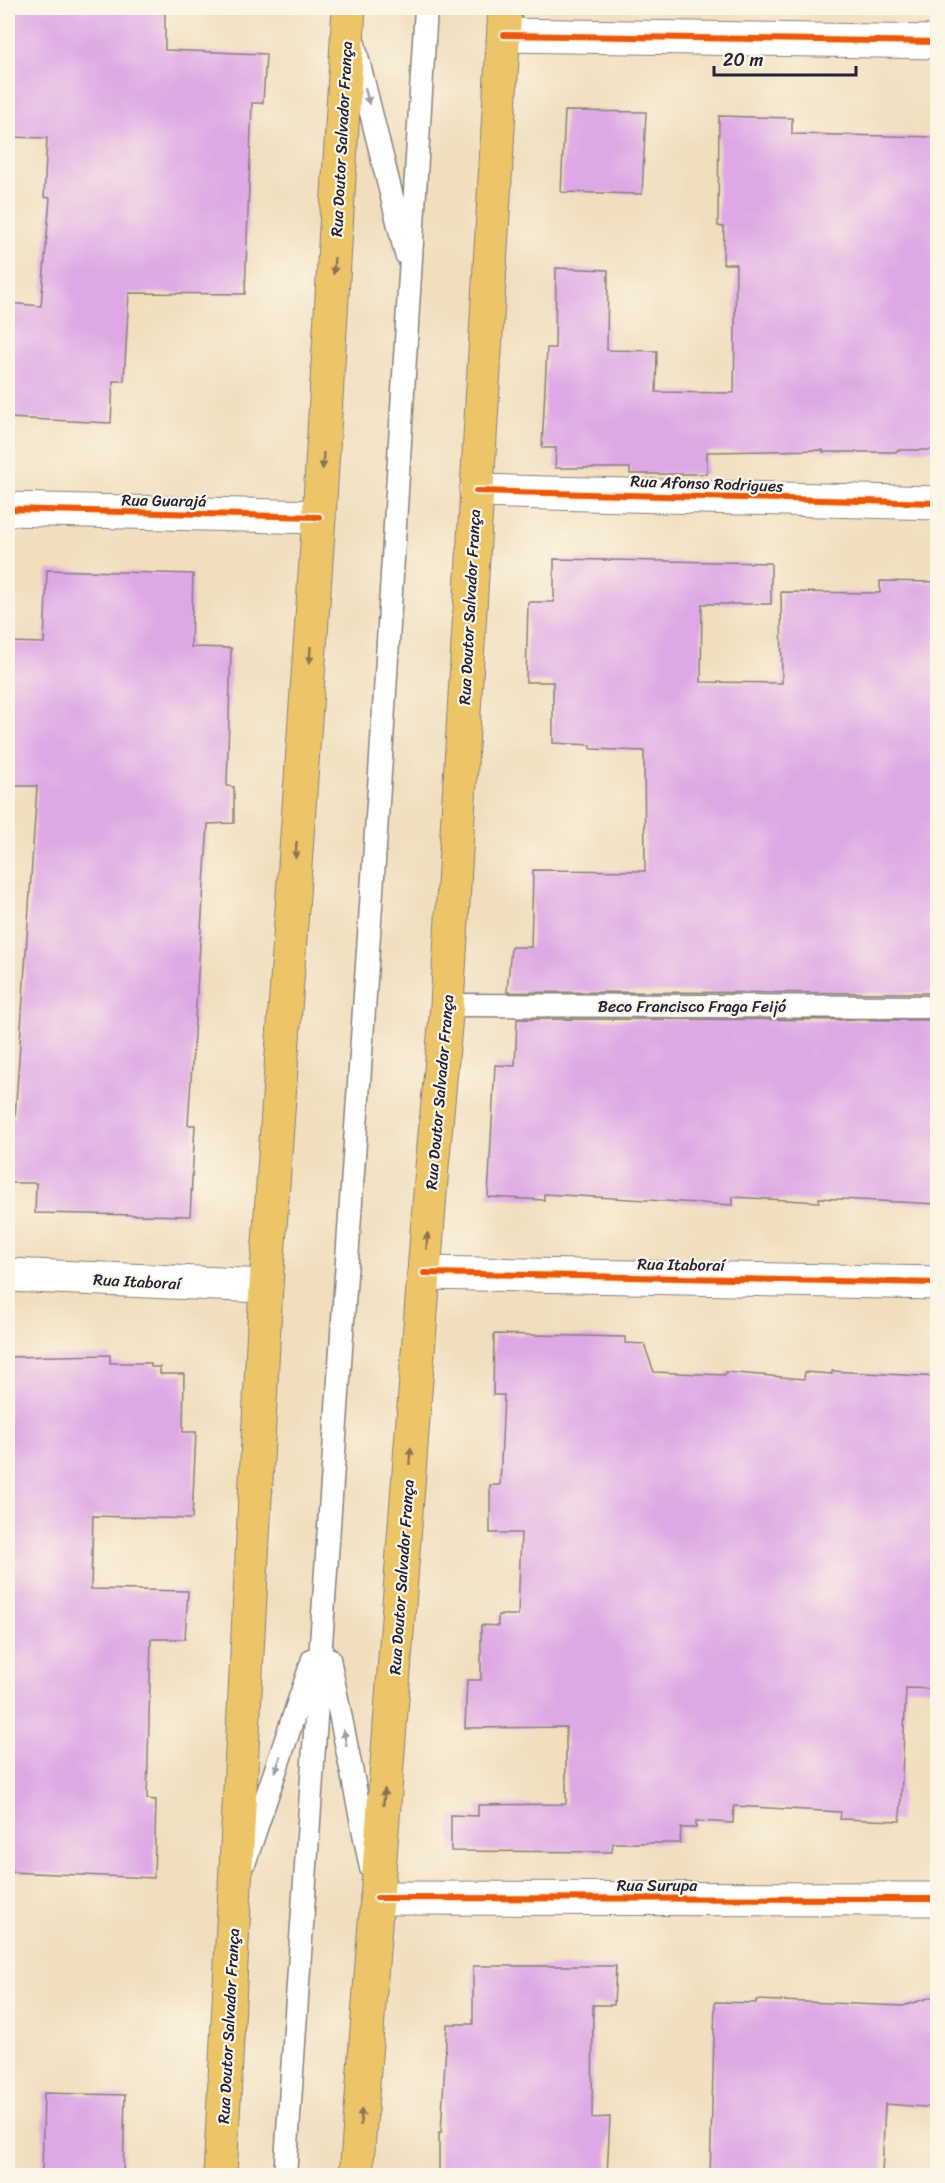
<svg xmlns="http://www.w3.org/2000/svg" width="945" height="2183" font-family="Sriracha,sans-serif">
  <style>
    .building { fill: #dea7e5 }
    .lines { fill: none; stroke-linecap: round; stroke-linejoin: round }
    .service-casing { stroke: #89807c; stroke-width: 25 }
    .minor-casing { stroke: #89807c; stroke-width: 35 }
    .primary-casing { stroke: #89807c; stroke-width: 35 }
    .service { stroke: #fff; stroke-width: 22 }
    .minor { stroke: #fff; stroke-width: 33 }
    .primary { stroke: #edc569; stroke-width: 33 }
    .cycleway-casing { stroke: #fcf5e5; stroke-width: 10 }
    .cycleway { stroke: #e8590c; stroke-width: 6 }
    .oneway { fill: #9c9ca7 }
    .oneway2 { fill: #887452 }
    .labels { text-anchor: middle; stroke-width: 4.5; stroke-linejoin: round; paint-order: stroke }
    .street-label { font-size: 16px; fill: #22223b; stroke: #fcf5e5 }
  </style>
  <rect width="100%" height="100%" fill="#fcf5e5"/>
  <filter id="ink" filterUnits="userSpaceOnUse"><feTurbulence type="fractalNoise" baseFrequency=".0167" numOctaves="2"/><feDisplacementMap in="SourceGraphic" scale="12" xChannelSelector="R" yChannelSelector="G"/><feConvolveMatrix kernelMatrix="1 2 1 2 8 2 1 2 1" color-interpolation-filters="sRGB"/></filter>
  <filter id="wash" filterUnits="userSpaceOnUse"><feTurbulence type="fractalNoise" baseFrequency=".008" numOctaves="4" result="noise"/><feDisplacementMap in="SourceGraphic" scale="24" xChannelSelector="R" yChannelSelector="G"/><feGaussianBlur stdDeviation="1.35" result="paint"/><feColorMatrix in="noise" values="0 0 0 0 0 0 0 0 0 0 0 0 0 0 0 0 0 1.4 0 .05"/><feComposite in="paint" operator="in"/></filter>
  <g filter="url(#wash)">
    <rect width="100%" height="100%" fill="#f0debd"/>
    <g id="blocks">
      <path class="building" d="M8,8H165V50L266,54L263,103H252L245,294L129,293L124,381H113L111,423L8,418V303L41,306L50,198L44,197L47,138L8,137Z
        M565,111L646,112L642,194L561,192Z
        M719,116L792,118V134L938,137V450H897L896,452H823V450L707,452V474H630V468H555L556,448H542L547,348H555L556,268L608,270L607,350L657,351L656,392L734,393L736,264H723L724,227L718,226Z
        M554,559L771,563V604H702L701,682L782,683L781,592L880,593V581L938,582V954H935L934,993L507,992L511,947H531L533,870L645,871L644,751L591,749V745L553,743V682H526L528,602H554Z
        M47,570L193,574L191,647L231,648L227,786L234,787V823L208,824L188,1125H195L190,1216L35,1213L36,1183H9L10,1117L15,1118L37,786H8V642L44,643Z
        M517,1019L933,1020L932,1046H938V1204L819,1198V1202L733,1197V1205L544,1194V1200L488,1197L495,1065L515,1066Z
        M494,1334L625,1337V1343L644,1344L654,1372L725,1375L726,1372L804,1379L805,1372L832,1374V1371L938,1377V1491L934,1543L938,1544V1689L906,1688L900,1821L840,1819L841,1812L734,1806L733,1823L696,1821V1828H681L680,1843H613L612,1852L451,1851V1815L478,1816V1805L566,1804V1727L465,1728L467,1680H481V1625L498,1626V1615H518L521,1533H490V1485H500L504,1395H493Z
        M110,1355V1363H151V1367H160V1374H184L183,1432H196L192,1519L93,1516L91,1589L188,1591L185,1639H151L147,1799L156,1800L154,1878L8,1872V1357Z
        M473,1966H616L614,2005H593L592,2118L610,2117L607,2175H439V2133H441L447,2024H473Z
        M938,1995V2108L885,2104L882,2175H710L715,2002L756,2003V2000L903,2006Z
        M44,2093L125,2095L123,2175H42Z"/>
    </g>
  </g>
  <g filter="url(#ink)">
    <use href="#blocks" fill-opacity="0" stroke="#89807c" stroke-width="1.5"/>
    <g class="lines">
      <defs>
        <path id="service" d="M354,44L406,254
          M447,1005L938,1007
          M329,1659L371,1868
          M245,1861L313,1659
          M285,2176L381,758L426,8"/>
        <path id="minor" d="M504,35L938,42
          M476,491L938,503
          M8,509L319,517
          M424,1273L938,1283
          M8,1275L266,1286
          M377,1898L938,1899"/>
        <path id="primary" d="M220,2176L266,1286L319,517L349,8
          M356,2176L432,1167L447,1005L505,8"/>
      </defs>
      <use href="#service" class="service-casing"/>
      <use href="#minor" class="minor-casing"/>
      <use href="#primary" class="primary-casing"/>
      <use href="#service" class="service"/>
      <use href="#minor" class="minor"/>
      <use href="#primary" class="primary"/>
      <defs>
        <path id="cycleway" d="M504,35L938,42
          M476,491L938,503
          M8,509L319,517
          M424,1273L938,1283
          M377,1898L938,1899"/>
      </defs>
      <use href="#cycleway" class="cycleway-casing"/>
      <use href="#cycleway" class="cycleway"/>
    </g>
    <defs><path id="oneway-solid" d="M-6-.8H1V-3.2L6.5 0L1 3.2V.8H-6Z" transform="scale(1.5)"/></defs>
    <g class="oneway">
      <use href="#oneway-solid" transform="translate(367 96) rotate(76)"/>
      <use href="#oneway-solid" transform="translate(345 1738) rotate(-101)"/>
      <use href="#oneway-solid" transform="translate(278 1764) rotate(109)"/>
    </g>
    <g class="oneway2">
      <use href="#oneway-solid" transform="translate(334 266) rotate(93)"/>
      <use href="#oneway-solid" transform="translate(323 461) rotate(93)"/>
      <use href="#oneway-solid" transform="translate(310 655) rotate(94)"/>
      <use href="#oneway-solid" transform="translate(296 850) rotate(94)"/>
      <use href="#oneway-solid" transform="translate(427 1241) rotate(-86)"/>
      <use href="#oneway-solid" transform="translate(410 1456) rotate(-86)"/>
      <use href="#oneway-solid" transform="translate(384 1797) rotate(-86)"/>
      <use href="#oneway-solid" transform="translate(361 2117) rotate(-86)"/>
    </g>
  </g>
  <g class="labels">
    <g class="street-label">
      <text transform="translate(341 139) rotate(-87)" y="6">Rua Doutor Salvador França</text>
      <text transform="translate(707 483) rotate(2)" y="6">Rua Afonso Rodrigues</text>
      <text transform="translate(164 500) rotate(1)" y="6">Rua Guarajá</text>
      <text transform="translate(469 607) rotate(-87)" y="6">Rua Doutor Salvador França</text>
      <text x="692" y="1012">Beco Francisco Fraga Feijó</text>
      <text transform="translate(439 1092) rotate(-85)" y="6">Rua Doutor Salvador França</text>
      <text transform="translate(681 1264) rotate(1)" y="6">Rua Itaboraí</text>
      <text transform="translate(137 1281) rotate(3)" y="6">Rua Itaboraí</text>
      <text transform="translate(401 1577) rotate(-86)" y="6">Rua Doutor Salvador França</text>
      <text x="657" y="1891">Rua Surupa</text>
      <text transform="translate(228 2026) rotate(-87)" y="6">Rua Doutor Salvador França</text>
    </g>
  </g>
  <rect width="945" height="2183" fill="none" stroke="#fcf5e5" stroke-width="30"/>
  <path d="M714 66v9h142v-9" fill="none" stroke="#22223b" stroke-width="3"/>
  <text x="723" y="66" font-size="18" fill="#22223b" stroke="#fcf5e5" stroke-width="4.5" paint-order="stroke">20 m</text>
</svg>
